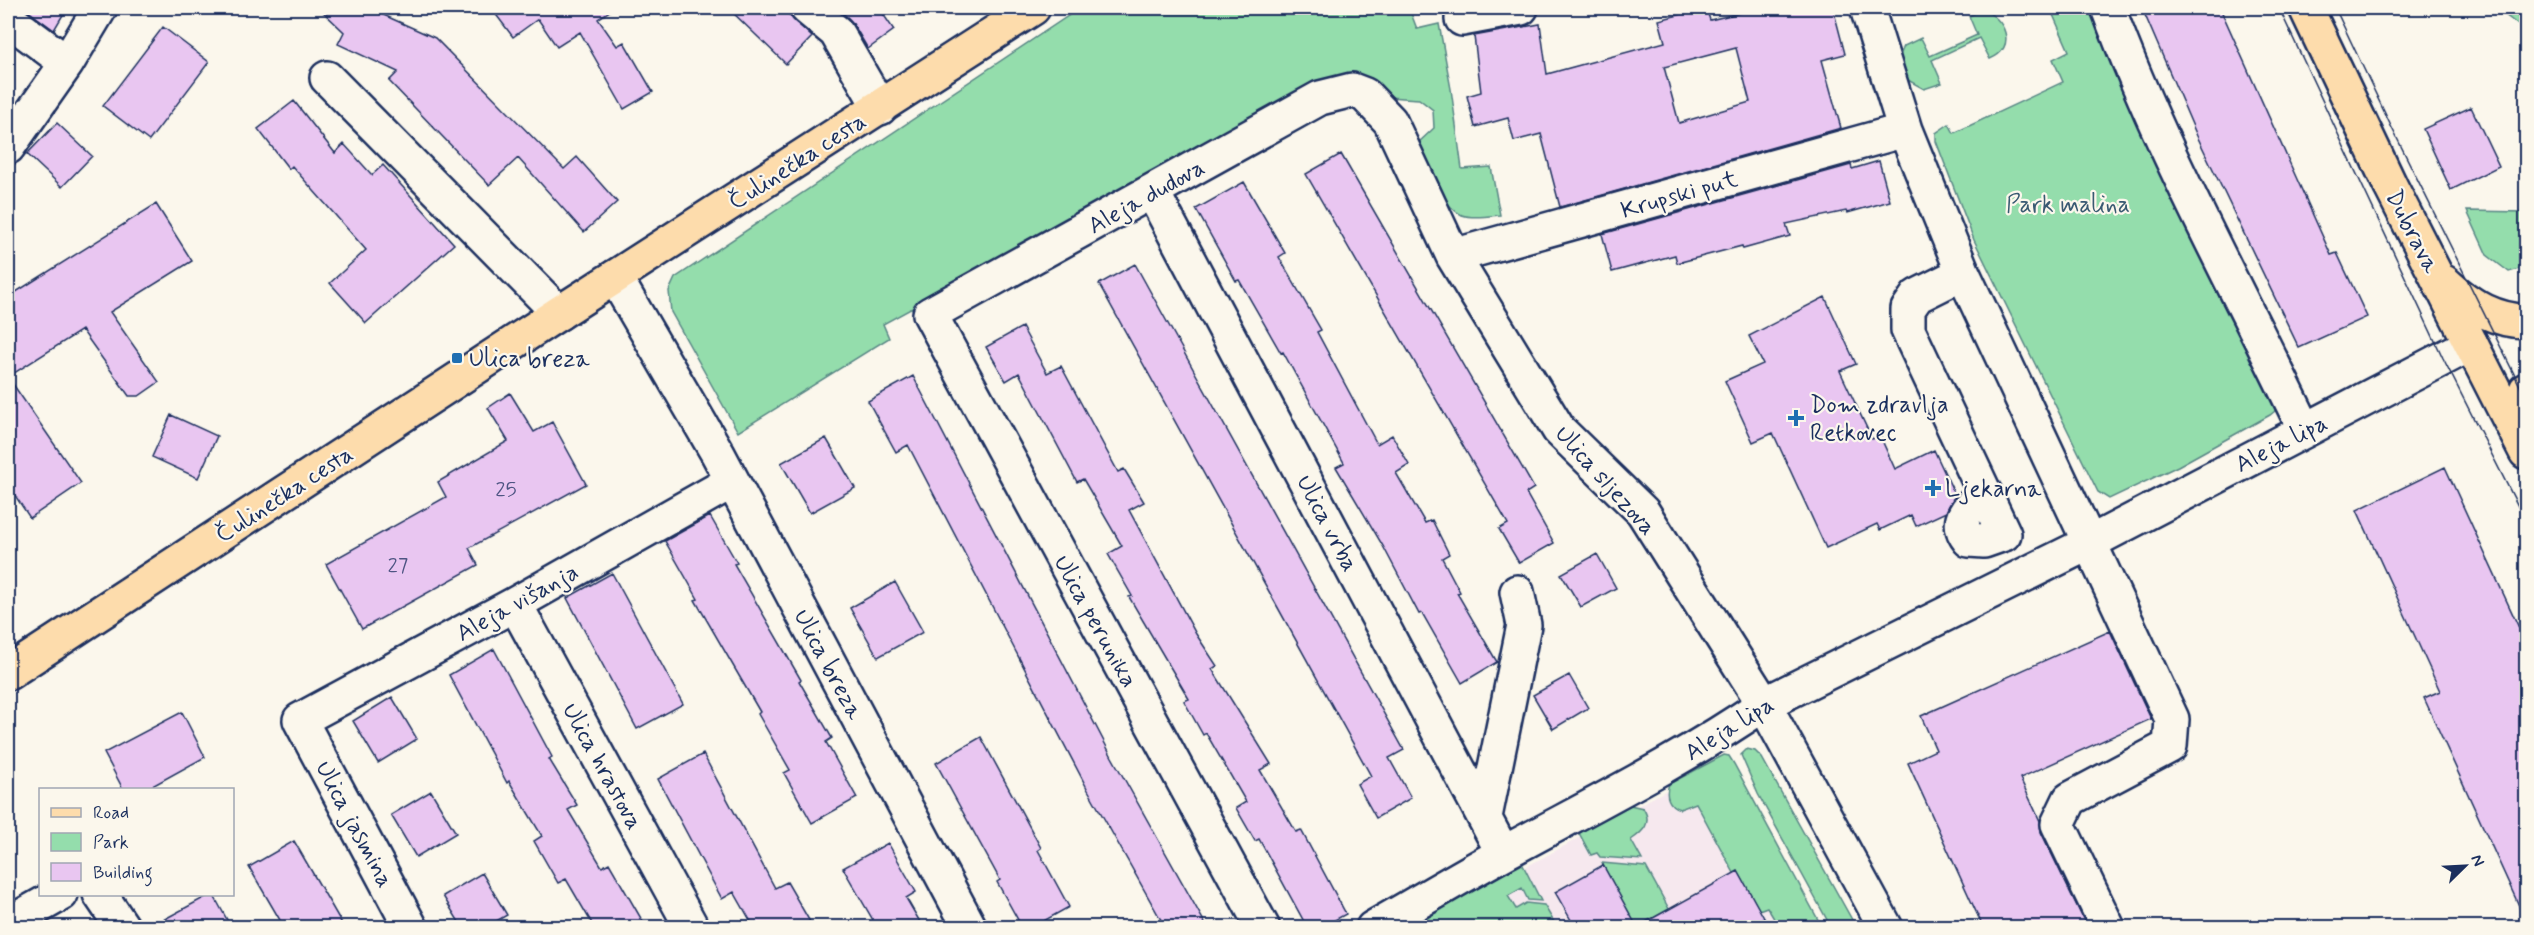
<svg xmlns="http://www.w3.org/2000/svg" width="2534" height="935" font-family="Mynerve,sans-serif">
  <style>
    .built { fill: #f6e8ee }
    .green { fill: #94ddac; stroke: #588685; stroke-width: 1.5 }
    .building { fill: #e9c6f1; stroke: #1b2f5e; stroke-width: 1.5; fill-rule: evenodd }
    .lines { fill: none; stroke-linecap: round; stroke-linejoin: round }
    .minor-casing { stroke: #1b2f5e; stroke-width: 38 }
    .major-casing { stroke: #1b2f5e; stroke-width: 38 }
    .minor { stroke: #fbf7ec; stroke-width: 33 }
    .major { stroke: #fddcac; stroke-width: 33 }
    .tram { stroke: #1b2f5e; stroke-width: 1.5 }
    .poi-dot { fill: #1f6fb2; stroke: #fbf7ec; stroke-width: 2 }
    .labels { text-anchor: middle; stroke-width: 4.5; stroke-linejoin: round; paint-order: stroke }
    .number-label { font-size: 21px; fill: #4e5583 }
    .street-label { font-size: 24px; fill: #1b2f5e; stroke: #fbf7ec }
    .park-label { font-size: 24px; fill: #395a72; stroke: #fbf7ec }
    .poi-label { font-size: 24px; fill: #1b2f5e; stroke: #fbf7ec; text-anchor: start }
  </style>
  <rect width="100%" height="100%" fill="#fbf7ec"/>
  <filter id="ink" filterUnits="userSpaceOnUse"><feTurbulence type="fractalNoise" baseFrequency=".0167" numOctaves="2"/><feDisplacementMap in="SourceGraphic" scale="12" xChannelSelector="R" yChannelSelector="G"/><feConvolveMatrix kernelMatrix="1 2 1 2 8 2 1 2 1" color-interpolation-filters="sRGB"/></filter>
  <g filter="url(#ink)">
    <path class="built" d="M1717,763L1808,928H1414L1667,790Z"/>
    <path class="green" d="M1080,8H1409L1417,29L1439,24L1451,89L1462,169L1491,167L1500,215C1490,216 1472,219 1462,215C1441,206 1426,164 1417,144L1434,128L1433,110L1419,99L1387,97L1283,106L883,324L889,338L738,432L671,312L669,291L675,278Z
      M2050,8H2097L2275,403V411L2270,415L2178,466L2109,499L2098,492L1974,240L1936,141V133L1949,124L1954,133L2063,82L2053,59L2069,51Z
      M2496,8H2526V31Z
      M1982,10C2005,17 2018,48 1990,59L1979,38L1932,60L1942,83L1924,89L1906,79L1899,58L1904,46L1921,38L1930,56L1977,35L1969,16Z
      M2467,211L2526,212V267L2509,272L2487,255Z
      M1747,749L1755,751L1762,758L1856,927H1831L1758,794L1741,755Z
      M1724,755L1729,756L1734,764L1822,927H1779L1767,907L1759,910L1738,871L1734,873L1696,803L1680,809C1668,806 1665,795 1669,784Z
      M1630,805L1643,808C1653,823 1643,832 1631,840L1642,860L1600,857L1597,853L1591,855L1579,833Z
      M1522,863L1541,901L1528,900L1522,888L1508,896L1516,909L1526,903L1544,905L1557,927L1407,928Z
      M1602,863L1646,867L1669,909L1637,927Z"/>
    <path class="building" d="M24,8H67L54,30Z
      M319,8H368L435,38L564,169L577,157L617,202L584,232L518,158L489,185L389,81L398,72L338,44L344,32Z
      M491,8H614L598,19L617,46L624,42L653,92L624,109L580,32L557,47L538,19L513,37Z
      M728,8H782L812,37L786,64Z
      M838,8H879L894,30L868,49L852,22Z
      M1706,8L1710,20L1760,8H1833L1845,54L1822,60L1841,128L1560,207L1541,134L1514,141L1508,118L1475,127L1467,96L1481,92L1474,36L1540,24L1547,74L1665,42L1659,20ZM1736,48L1750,102L1679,123L1664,67Z
      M2142,8H2220L2331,255L2337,253L2367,317L2299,348L2197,136Z
      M163,27L209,62L149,141L103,106Z
      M294,101L335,153L344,144L372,175L383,165L454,244L366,323L330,283L366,250L292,166L289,169L258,129Z
      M2471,107L2499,166L2451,190L2423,129Z
      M57,123L92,156L62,187L27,154Z
      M1341,154L1534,488L1526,493L1554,543L1519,563L1499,529L1508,524L1306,174Z
      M1879,161L1890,201L1847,213L1846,211L1786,224L1790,236L1743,249L1742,246L1677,263L1675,255L1612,272L1602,234L1851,165L1852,169Z
      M1244,182L1285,253L1279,257L1321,330L1317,332L1377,444L1392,435L1409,465L1396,473L1425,523L1432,520L1449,554L1442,558L1460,592L1457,593L1497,662L1462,683L1422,613L1419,614L1383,546L1336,467L1344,463L1283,352L1281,353L1239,280L1236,281L1196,209Z
      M156,204L192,261L110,312L159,382L139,396H129L82,330L8,377V297Z
      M1135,264L1404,750L1389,758L1411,798L1376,818L1357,784L1371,776L1099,284Z
      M1825,297L1856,364L1840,371L1872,439L1880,436L1895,469L1934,450L1955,495L1946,512L1916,526L1911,515L1880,530L1877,524L1826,548L1773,433L1753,442L1725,381L1763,364L1749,336Z
      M1022,327L1047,373L1061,366L1118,472L1124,469L1144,502L1129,510L1196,634L1217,666L1212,669L1271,764L1260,770L1296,832L1301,830L1346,914L1322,927H1307L1259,839L1255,841L1236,808L1246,802L1206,733L1203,735L1184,701L1189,699L1129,597L1132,596L1108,554L1122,546L1083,479L1077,482L1019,373L1006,381L986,347Z
      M913,376L1112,757L1207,927H1165L1088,790L908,445L896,452L868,401Z
      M8,377L81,483L30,518L8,485Z
      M510,393L534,432L552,422L586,484L469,548L478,565L362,629L326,564L446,497L438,482L508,441L488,408Z
      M171,415L217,436L198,478L152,457Z
      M826,438L855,488L810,513L781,463Z
      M2445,467L2526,643V921L2424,698L2440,691L2357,510Z
      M710,516L737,563L734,564L801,680L799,681L832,738L826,742L857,798L812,823L784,773L790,770L758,714L760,712L695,600L698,599L665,541Z
      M1597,554L1616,588L1581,607L1561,574Z
      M612,573L683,704L637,729L567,598Z
      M895,582L923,632L878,657L850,608Z
      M2110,631L2151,719L2020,778L2040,821L2041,832L2087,927H1983L1908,763L1936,750L1921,716Z
      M494,649L552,757L549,759L577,805L568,810L602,867L609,863L646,927H594L566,879L558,883L534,841L542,836L509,781L507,783L449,675Z
      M1569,675L1588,708L1553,729L1533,695Z
      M392,697L417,739L378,763L353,721Z
      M182,712L205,757L147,789H123L104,753Z
      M981,737L1041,848L1038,850L1069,907L1033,927H1022L997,882L1000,880L936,763Z
      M703,754L775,888L787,882L813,927H754L734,892L722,899L658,779Z
      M431,791L456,833L416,857L391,815Z
      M294,841L344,927H284L249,867Z
      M888,843L916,892L906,898L923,927H877L843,868Z
      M1603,865L1637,927L1738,871L1769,927H1575L1555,892Z
      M482,873L507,915L486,927H462L443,896Z
      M213,894L231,927H150L211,894Z"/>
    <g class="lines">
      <defs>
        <path id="minor" d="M807,8L836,32L880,108
          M1867,8L1905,130L1963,273L2172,719L2170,746L2070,799L2058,824L2108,928
          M2108,8C2162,154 2238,289 2305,430
          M8,19L67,63
          M1462,19L1521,8
          M327,78L559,313
          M8,147L67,63L100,8
          M1153,193L1503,853
          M1453,256L1905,130
          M1963,273L1917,296L1908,309V330L2004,534L1984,541L1969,540C1953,521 1969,506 1985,493
          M615,277L718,454L970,928
          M515,604L692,928
          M1485,817L1524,625L1517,592
          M100,894L123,928
          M8,924L61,894
          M411,928L300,720L515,604L731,482
          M1263,928L930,314L1320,98L1352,90L1365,95L1390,121L1453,256L1559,430L1643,512L1764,704L1886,928
          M1373,928C1417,903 1460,877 1504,853C1592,805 1681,761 1764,704L2091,542L2471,344"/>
        <path id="major" d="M2306,8L2391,187L2526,452
          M2444,282C2467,304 2494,321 2526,321
          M2521,441L2526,390
          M8,673L559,313L1033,8"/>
      </defs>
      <use href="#minor" class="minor-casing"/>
      <use href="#major" class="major-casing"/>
      <use href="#minor" class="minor"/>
      <use href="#major" class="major"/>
      <path class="tram" d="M2279,8L2443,358L2526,522
        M2335,8L2390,124L2526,398"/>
    </g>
  </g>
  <g class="poi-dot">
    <rect x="451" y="352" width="12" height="12" rx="3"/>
    <path d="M1793 409h6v6h6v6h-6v6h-6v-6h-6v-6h6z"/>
    <path d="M1930 479h6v6h6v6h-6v6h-6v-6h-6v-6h6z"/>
  </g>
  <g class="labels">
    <g class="number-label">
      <text x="506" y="496">25</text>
      <text x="398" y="572">27</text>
    </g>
    <g class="street-label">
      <text transform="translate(797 161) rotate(-33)" y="8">Čulinečka cesta</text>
      <text transform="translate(1679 194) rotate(-16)" y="8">Krupski put</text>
      <text transform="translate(1146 196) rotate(-29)" y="8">Aleja dudova</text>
      <text transform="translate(2413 231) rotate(63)" y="8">Dubrava</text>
      <text transform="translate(2281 443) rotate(-27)" y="8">Aleja lipa</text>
      <text transform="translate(1606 480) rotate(48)" y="8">Ulica sljezova</text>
      <text transform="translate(284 494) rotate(-33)" y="8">Čulinečka cesta</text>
      <text transform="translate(1328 523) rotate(62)" y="8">Ulica vrba</text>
      <text transform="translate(517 602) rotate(-29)" y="8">Aleja višanja</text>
      <text transform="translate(1096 621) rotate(61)" y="8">Ulica perunika</text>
      <text transform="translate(829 664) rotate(62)" y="8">Ulica breza</text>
      <text transform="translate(1729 728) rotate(-32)" y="8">Aleja lipa</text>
      <text transform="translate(603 766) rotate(61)" y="8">Ulica hrastova</text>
      <text transform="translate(355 824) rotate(62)" y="8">Ulica jasmina</text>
    </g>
    <g class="park-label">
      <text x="2068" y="212">Park malina</text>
    </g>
    <g class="poi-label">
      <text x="469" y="366">Ulica breza</text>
      <text x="1810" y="412">Dom zdravlja<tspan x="1810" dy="28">Retkovec</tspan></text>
      <text x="1945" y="496">Ljekarna</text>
    </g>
  </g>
  <rect width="2534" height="935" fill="none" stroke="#fbf7ec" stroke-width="30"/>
  <rect x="15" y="15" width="2504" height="905" fill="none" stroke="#1b2f5e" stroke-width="2" filter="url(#ink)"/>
  <rect x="39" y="788" width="195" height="108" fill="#fbf7ec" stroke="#a1a7b3" stroke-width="1.5"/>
  <rect x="51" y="808" width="30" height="9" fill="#fddcac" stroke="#a1a7b3" stroke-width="1.5"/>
  <text x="93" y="818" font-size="18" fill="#1b2f5e">Road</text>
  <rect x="51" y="833" width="30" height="18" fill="#94ddac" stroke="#a1a7b3" stroke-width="1.5"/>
  <text x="93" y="848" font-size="18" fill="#1b2f5e">Park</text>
  <rect x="51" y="863" width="30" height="18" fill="#e9c6f1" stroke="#a1a7b3" stroke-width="1.5"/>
  <text x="93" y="878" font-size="18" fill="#1b2f5e">Building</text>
  <g transform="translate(2465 866) rotate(66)" stroke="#fbf7ec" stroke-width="4.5" paint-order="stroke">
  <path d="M0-4.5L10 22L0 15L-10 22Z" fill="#1b2f5e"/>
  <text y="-9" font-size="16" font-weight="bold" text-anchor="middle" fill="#1b2f5e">N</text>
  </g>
</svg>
